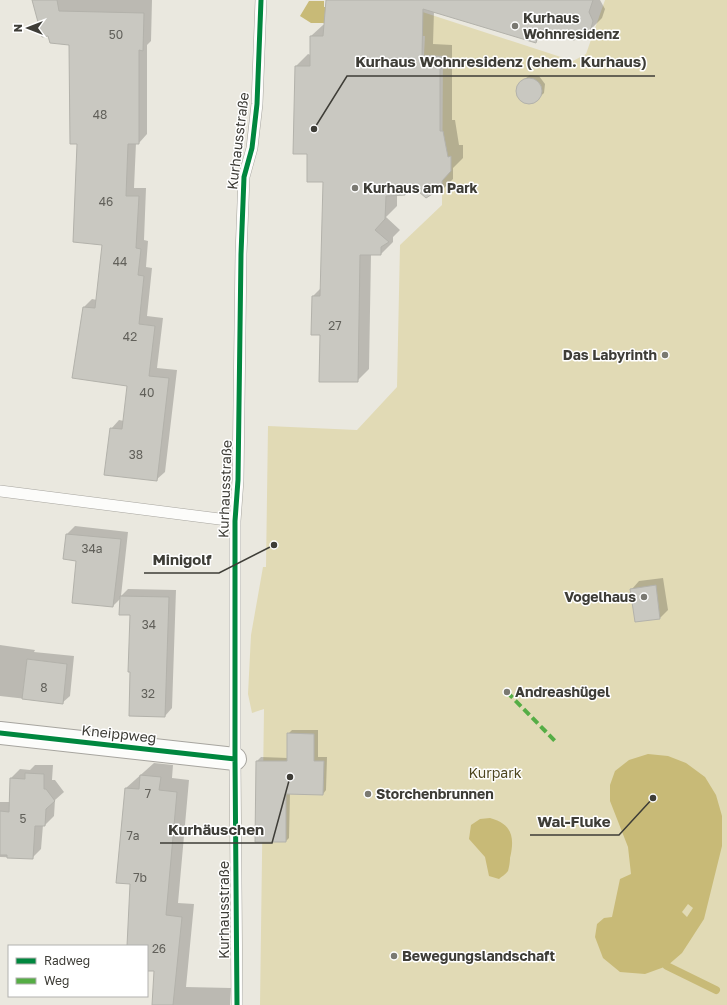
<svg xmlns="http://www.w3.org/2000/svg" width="727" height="1005" font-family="'Golos Text',sans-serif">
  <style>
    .green { fill: #e1dab5 }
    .water { fill: #c8ba77; fill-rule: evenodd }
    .shadow { fill: #0003 }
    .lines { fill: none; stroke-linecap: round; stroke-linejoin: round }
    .stream { stroke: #c8ba77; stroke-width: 8 }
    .building { fill: #c9c8c1; stroke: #b3b2ab }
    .service-casing { stroke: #a7a59f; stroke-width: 12 }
    .minor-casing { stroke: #a7a59f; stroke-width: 24 }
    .service { stroke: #fcfcfa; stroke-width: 11 }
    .minor { stroke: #fcfcfa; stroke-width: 22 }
    .quiet { stroke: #55ad45; stroke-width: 4; stroke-dasharray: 8 4; stroke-linecap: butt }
    .cycleway-casing { stroke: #fff; stroke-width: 8 }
    .cycleway { stroke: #00873e; stroke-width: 5 }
    .poi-dot { fill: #7a7972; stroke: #fff; stroke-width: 1.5 }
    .labels { text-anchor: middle; stroke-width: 3; stroke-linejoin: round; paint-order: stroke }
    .number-label { font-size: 12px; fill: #61605a }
    .poi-label { font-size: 14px; font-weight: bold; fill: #3e3d37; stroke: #fff; text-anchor: start }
    .street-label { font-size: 14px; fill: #3e3d37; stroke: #fff }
    .park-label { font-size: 14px; fill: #4e461f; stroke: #fff }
    .leader { fill: none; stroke: #3e3d37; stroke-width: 1.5 }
    .callout-dot { fill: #3e3d37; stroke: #fff; stroke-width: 1.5 }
    .callout-label { font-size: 15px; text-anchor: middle; font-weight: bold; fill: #3e3d37; stroke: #fff; stroke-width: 3; stroke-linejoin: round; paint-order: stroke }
  </style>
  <rect width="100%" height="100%" fill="#eae8df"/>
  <path class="green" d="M605,0H727V1005H260L264,709L252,713L248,694L251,635L263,567H266L268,426L357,430L397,387L400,245L442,205L443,56L424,55L425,36L393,35L401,5L573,61L586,54Z"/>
  <path class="water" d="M309,1H324V7H335V23H311L300,16Z
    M648,754L668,756L686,763L705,777L716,795L722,816V846L704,919L682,953L667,966L645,974L620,972L603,958L595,937L597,924L604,918L612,917L620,879L631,874L628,847L610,801V785L615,771L629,760ZM688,904L693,908L687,917L682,912Z
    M490,818C512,824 515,837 510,858C510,862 509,868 508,871C506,874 501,877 499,879L489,876L485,857L469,839L471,825L480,819Z"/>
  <path class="shadow" d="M33,0H152L151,41L147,45V134L139,143H136L134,188H146L144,240L148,241L146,267L152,268L147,316L163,318L157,368L177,370L165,472L156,480L111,429L119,420L124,421L129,385L84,307L92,299L97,300L103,244L78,143L70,44Z
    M327,0H600L605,9L602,18L589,31L547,30L535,42L434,11L433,44L452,45V120H455L459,145H463V158L453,168V179L441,191L413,185L404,194H397V206L386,217L400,230L393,237V242L381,254H371L369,369L357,381L321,334L313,296L321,288L324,181L296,66L308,54L311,55V36L323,25H325Z
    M530,75L539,76L545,84L544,93L532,104L522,102L517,93L518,84Z
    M75,526L128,532L121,596L128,589L176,590L172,708L165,716L131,614L121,598L113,606L77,560L64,558L67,534Z
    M663,578L668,610L660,618L632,589L639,581Z
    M0,645L35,650L34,652L74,656L70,696L62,703L0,696Z
    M292,730H318V757H327L326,790L323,794L290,793L289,838L286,841H256L257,761L261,757L288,758V734Z
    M154,763L173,765L172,778L189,780L178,903L194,904L186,987L231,988L230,1005H153L155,970H147V946H128L131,883L118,882L126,788Z
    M35,765H53L52,780H55L64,792L55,800L54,816L45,825H43L41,849L32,858L0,857V802H10L11,778L20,769L30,770Z"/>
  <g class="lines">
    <path class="stream" d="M667,966L716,990"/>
  </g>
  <path class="building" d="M32,0H57L59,11L144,13L143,51L139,50V144H128L126,196H139L136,248L141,249L138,275L144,276L139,324L155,326L149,376L169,378L157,481L104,475L110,428L122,429L127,386L72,378L83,307L95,308L102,245L73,242L77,144H70L69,45L50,43L48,36L42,37Z
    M326,0H593L589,12L593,21L590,32L574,40L540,29L536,43L423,9L422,56L440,57V131H443L448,157L451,156V171L442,181V192L434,193L426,198L411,185L405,195L386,196L385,219L375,230L389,242L381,247V255H360L358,382H319L320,335H311L312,296H320L323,182H307V154H293L295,66H310V36H323Z
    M516 91a13 13 0 1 1 26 0a13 13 0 1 1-26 0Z
    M66,534L121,539L113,607L72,603L76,561L63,559Z
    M656,585L660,619L635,622L630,589Z
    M120,596L169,597L165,717L129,716L130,672H128L130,615H119Z
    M27,659L67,664L63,704L22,699Z
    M287,733L314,734V761H324L323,795L286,794V842H255L256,761H287Z
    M25,773L44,774V789H46L55,801L46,809L45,826H35L33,859L7,858V855H0V811L9,812L10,778L25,779Z
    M140,775L161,777L159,790L177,792L166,915L182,917L173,1005H152L154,971H147V946H127L130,884L116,883L125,788L139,789Z"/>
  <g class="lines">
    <defs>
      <path id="service" d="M0,491L235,521
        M237,1005L235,759V521L238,480L241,254L244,177L252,148L257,104L261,0"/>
      <path id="minor" d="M0,733L235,759"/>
    </defs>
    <use href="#service" class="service-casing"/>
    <use href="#minor" class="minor-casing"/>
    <use href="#service" class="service"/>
    <use href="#minor" class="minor"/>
    <path class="quiet" d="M507,692L556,742"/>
    <defs>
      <path id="cycleway" d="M0,733L235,759
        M237,1005L235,759V521L238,480L241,254L244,177L252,148L257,104L261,0"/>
    </defs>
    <use href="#cycleway" class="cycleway-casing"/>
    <use href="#cycleway" class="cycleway"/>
  </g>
  <g class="poi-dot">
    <circle cx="515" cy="26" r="4"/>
    <circle cx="355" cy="188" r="4"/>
    <circle cx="665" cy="355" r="4"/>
    <circle cx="644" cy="597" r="4"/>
    <circle cx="507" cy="692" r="4"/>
    <circle cx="368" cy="794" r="4"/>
    <circle cx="394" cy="956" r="4"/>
  </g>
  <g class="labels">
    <g class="number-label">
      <text x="116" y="39">50</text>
      <text x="100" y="119">48</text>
      <text x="106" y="206">46</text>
      <text x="120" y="266">44</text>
      <text x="335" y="330">27</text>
      <text x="130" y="341">42</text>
      <text x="147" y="397">40</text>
      <text x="136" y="459">38</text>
      <text x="92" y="553">34a</text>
      <text x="149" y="629">34</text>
      <text x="44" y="692">8</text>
      <text x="148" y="698">32</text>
      <text x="148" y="798">7</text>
      <text x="23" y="823">5</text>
      <text x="133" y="840">7a</text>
      <text x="140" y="882">7b</text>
      <text x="159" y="953">26</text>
    </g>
    <g class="poi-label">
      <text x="523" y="23">Kurhaus<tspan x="523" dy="16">Wohnresidenz</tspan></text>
      <text x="363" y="193">Kurhaus am Park</text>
      <text x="657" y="360" text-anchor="end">Das Labyrinth</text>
      <text x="636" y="602" text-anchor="end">Vogelhaus</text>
      <text x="515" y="697">Andreashügel</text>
      <text x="376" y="799">Storchenbrunnen</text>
      <text x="402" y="961">Bewegungslandschaft</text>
    </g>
    <g class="street-label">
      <text transform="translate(238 141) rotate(-83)" y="5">Kurhausstraße</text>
      <text transform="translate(225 489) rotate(-88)" y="5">Kurhausstraße</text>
      <text transform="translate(119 734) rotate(6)" y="5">Kneippweg</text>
      <text transform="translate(224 910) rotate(-90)" y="5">Kurhausstraße</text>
    </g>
    <g class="park-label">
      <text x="495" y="778">Kurpark</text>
    </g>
  </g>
  <path class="leader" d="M314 129L347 76H655M274 545L219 573H144M653 798L619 835H530M290 777L272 843H160"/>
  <g class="callout-dot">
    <circle cx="314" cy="129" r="4"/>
    <circle cx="274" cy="545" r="4"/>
    <circle cx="653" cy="798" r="4"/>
    <circle cx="290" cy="777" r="4"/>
  </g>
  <g class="callout-label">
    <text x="501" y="67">Kurhaus Wohnresidenz (ehem. Kurhaus)</text>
    <text x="182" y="565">Minigolf</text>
    <text x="574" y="827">Wal-Fluke</text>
    <text x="216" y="835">Kurhäuschen</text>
  </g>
  <rect x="8" y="945" width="140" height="52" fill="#ffffff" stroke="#b2b1af"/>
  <rect x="16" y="958" width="20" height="6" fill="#00873e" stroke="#b2b1af"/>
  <text x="44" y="965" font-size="12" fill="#3e3d37">Radweg</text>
  <rect x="16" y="978" width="20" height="6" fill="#55ad45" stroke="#b2b1af"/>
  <text x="44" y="985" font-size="12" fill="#3e3d37">Weg</text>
  <g transform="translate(28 28) rotate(270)" stroke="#ffffff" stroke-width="3" paint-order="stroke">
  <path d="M0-3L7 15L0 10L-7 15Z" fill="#3e3d37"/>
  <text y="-6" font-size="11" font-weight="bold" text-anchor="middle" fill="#3e3d37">N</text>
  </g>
</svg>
